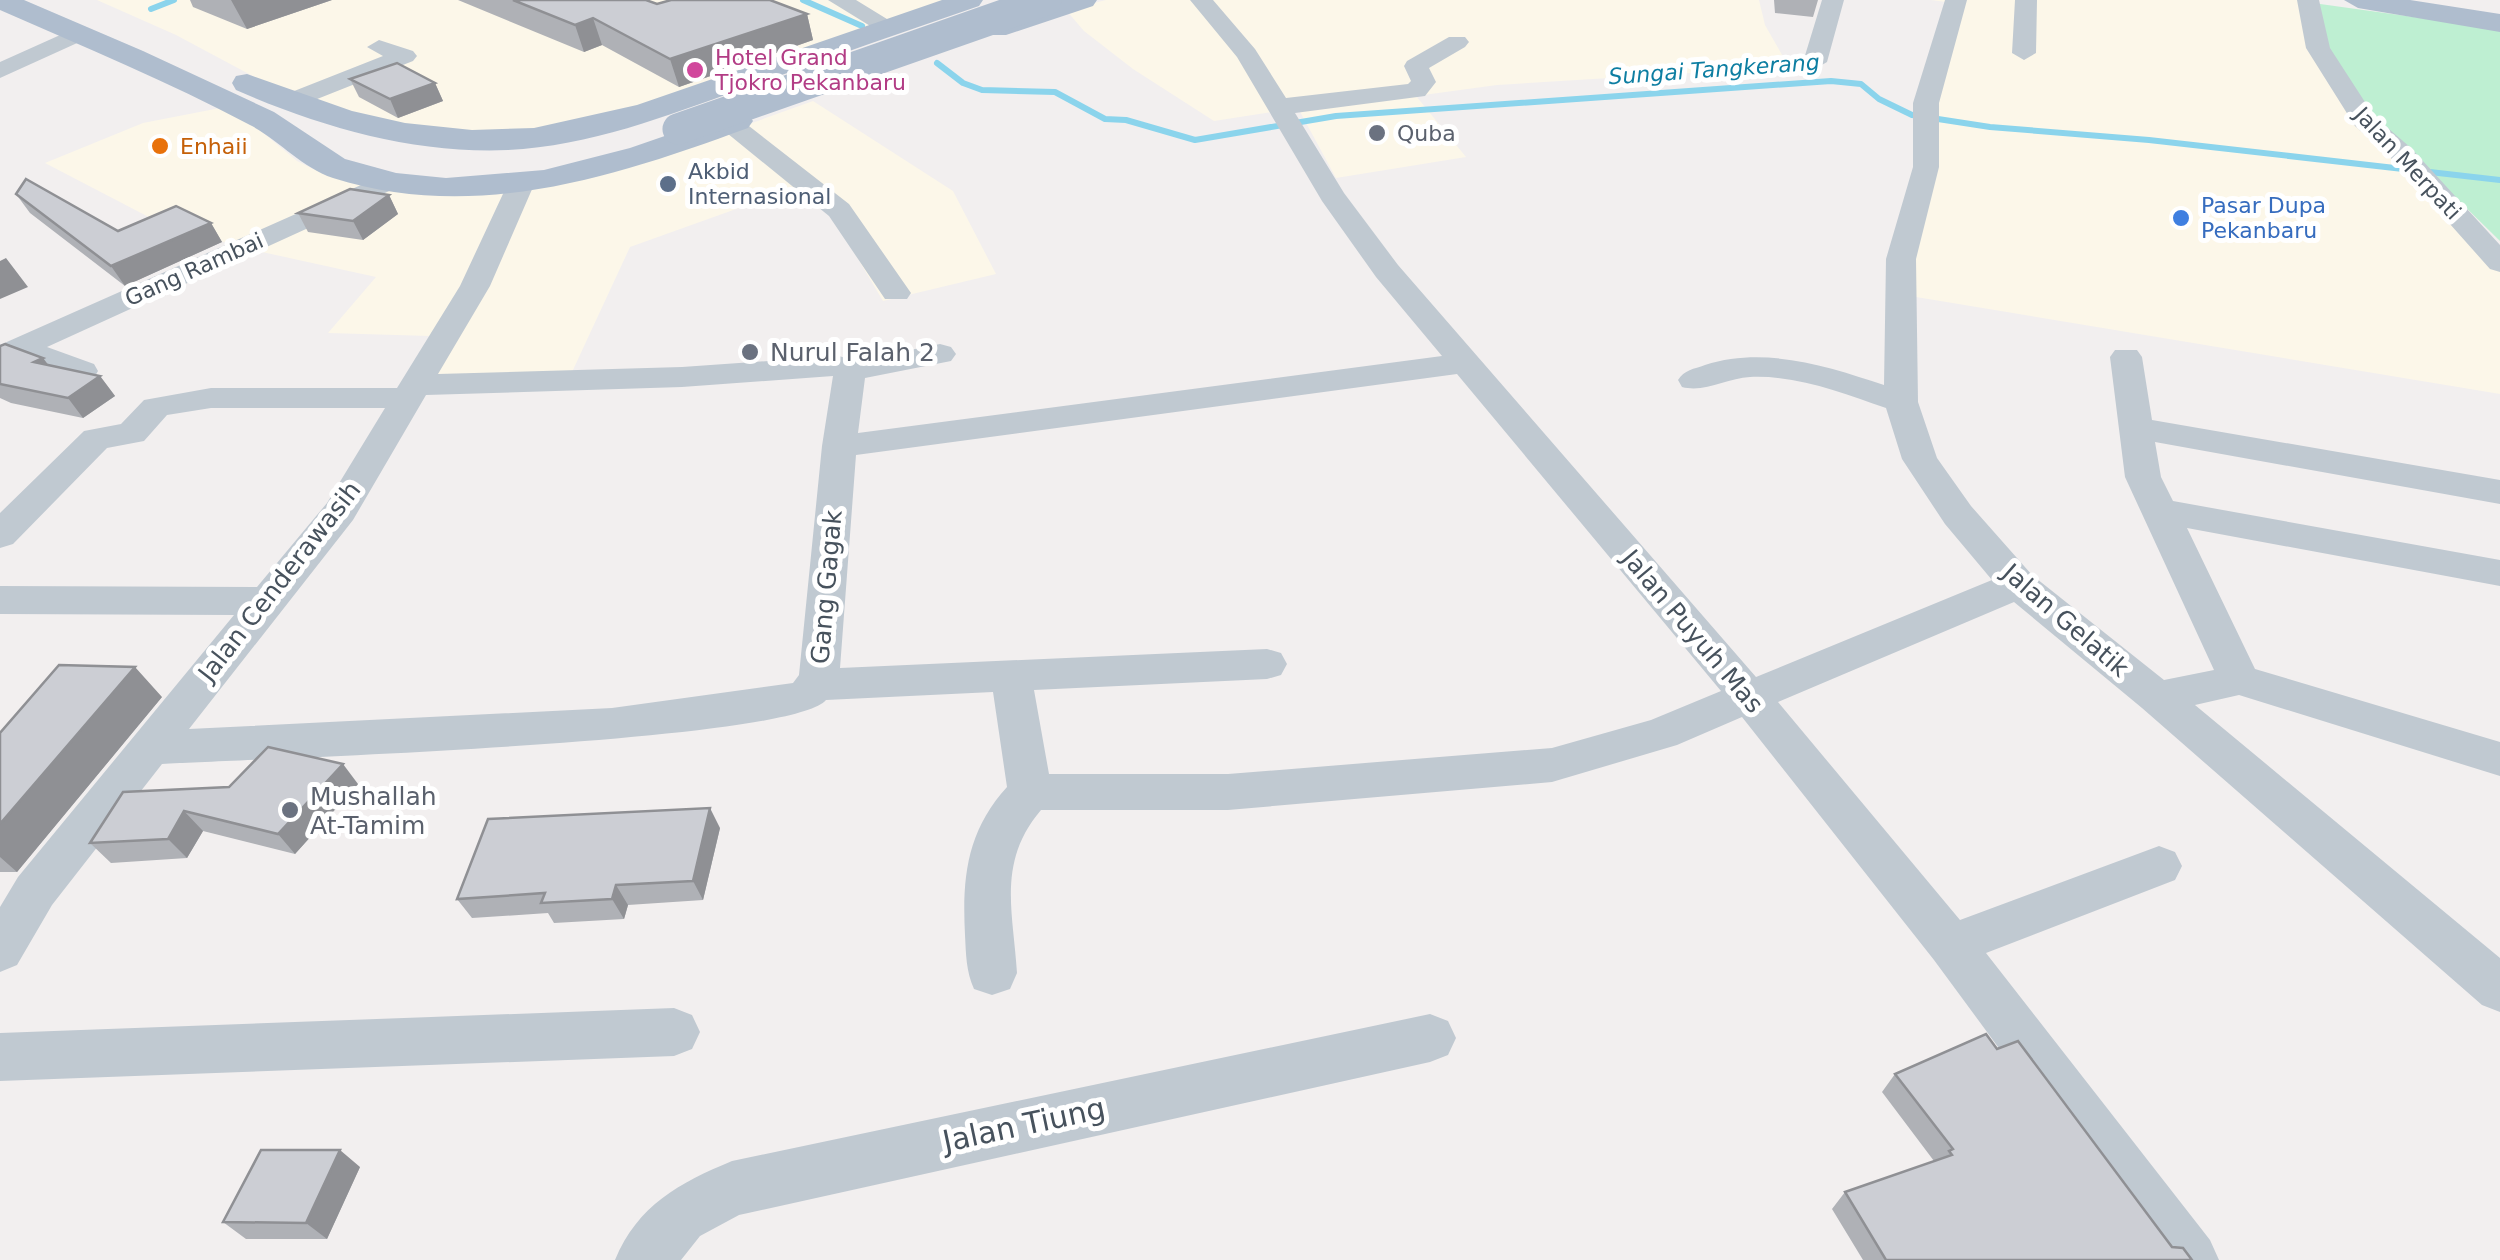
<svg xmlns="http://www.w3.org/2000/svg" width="2500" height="1260" font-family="'DejaVu Sans',sans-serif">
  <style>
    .commercial { fill: #fcf7e9 }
    .green { fill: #beefd2 }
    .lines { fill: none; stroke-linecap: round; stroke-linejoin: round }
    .stream { stroke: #8bd4ec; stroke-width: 6 }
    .minor { fill: #c0c9d1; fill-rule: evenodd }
    .major { fill: #afbdce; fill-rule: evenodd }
    .major-bridge { stroke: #afbdce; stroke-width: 31 }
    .wall { fill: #afb1b6 }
    .shaded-wall { fill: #8f9094 }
    .building { fill: #ccced4; stroke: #8f9094; stroke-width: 2.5 }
    .hotel-dot { fill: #d1479c; stroke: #fff; stroke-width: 4 }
    .worship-dot { fill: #6b7280; stroke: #fff; stroke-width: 4 }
    .food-dot { fill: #e8710a; stroke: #fff; stroke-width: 4 }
    .service-dot { fill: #5c6f8a; stroke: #fff; stroke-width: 4 }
    .shop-dot { fill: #3f7fe0; stroke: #fff; stroke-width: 4 }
    .labels { text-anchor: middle; stroke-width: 10; stroke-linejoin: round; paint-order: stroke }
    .far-hotel-label { font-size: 22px; fill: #b23c85; stroke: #fff; text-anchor: start }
    .far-water-label { font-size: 22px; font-style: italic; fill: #0d7ea2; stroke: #fff }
    .far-worship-label { font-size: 22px; fill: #5b616d; stroke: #fff; text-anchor: start }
    .far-food-label { font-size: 22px; fill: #c56008; stroke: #fff; text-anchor: start }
    .far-street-label { font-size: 22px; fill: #47525d; stroke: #fff }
    .far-service-label { font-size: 22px; fill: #4e5e75; stroke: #fff; text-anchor: start }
    .far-shop-label { font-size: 22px; fill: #366cbe; stroke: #fff; text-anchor: start }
    .worship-label { font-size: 25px; fill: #5b616d; stroke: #fff; text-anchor: start }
    .street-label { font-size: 25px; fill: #47525d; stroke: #fff }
    .near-street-label { font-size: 30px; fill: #47525d; stroke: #fff }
  </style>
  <rect width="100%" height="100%" fill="#f2efef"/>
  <path class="commercial" d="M97,0H959L571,129L453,135L296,99L176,35Z
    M1106,0H1759L1765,25L1789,67L1497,85L1416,96L1466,157L1336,178L1298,108L1214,121L1133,69L1084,31L1066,10Z
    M1931,0H2311L2334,71L2388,135L2500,248V394L1892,293L1946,2Z
    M813,101L953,191L996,274L883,301L832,215L795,188L630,247L566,385L417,387L430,336L328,333L376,277L253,250L166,226L45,163L143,123L220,108L255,126L297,161L313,169L421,193L688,146Z"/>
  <path class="green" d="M2313,3L2500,29V241L2392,135L2336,71Z"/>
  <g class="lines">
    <path class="stream" d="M803,0L862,26
      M151,9L174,0
      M937,63L963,83L982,90L1055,92L1105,119L1126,120L1195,140L1336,116L1831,81L1861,84L1879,99L1912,115L1990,127L2149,140L2500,180"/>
    <path class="minor" d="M828,0H856L900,27L888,34L880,32Z
      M1190,0H1213L1255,49L1286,98L1408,84L1411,81L1404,66L1407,61L1449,37H1465L1469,42L1465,47L1429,68L1436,82L1425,96L1295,113L1344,193L1398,265L1756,677L1992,580L1945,524L1902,459L1886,408C1842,393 1798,375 1750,377C1727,378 1705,393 1682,387L1678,380C1684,370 1694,369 1705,365C1765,346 1827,366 1884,385L1886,259L1913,167V103L1945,0H1967L1939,103V167L1916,259L1918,402L1937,458L1971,506L2032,575L2164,680L2214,670L2125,477L2110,357L2115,350H2137L2142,357L2152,420L2500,480V504L2155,442L2161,477L2173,501L2500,560V586L2187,528L2255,669L2500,742V776L2239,695L2195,705L2500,958V1012L2482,1005L2142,708L2014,602L1778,702L1960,920L2159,846L2175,852L2182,866L2175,880L1986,953L2210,1240L2219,1260H2155L1934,960L1742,717L1677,745L1552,782L1228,810H1041C997,862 1013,910 1017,973L1010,989L992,995L974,989C966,971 966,954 965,935C962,877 967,831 1007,787L993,692L826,700C790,743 250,759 162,764L52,905L17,965L0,972V907L18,877L234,615L0,614V586L257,587L327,503L385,408H211L167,415L144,441L107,448L13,544L0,548V513L84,431L121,424L144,400L211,388H397L460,286L509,181L519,179L533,187L490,286L438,374L682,367L839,356L855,361L940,344L951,347L956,354L951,361L865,378L858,433L1442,356L1376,277L1322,201L1237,57ZM1457,374L1721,691L1651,720L1552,748L1228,774H1049L1034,690L1267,679L1281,675L1287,664L1281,653L1267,649L840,668L856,455ZM833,376L822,446L799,675L793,683L612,708L189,729L353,520L426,395L682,387Z
      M1822,0H1844L1827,62L1815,69L1803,62Z
      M2015,0H2037L2036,53L2024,60L2012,53Z
      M2297,0H2319L2330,48L2374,116L2411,148L2500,245V272L2490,269L2393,160L2355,126L2306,48Z
      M78,27L90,34L86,39L0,78V62Z
      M379,40L413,51L417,56L413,61L297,107L288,110L275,102L279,97L383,56L367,47Z
      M731,116L740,119L849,204L911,293L907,299H885L829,216L722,129L718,124L722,119Z
      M388,173L398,175L402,181L398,187L47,347L94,364L98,371L94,378H70L21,360L0,367V345Z
      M674,1008L692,1015L700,1032L692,1049L674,1056L0,1081V1033Z
      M1430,1014L1448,1021L1456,1038L1448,1055L1430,1062L739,1215L700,1236L681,1260H615C638,1205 679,1183 732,1161Z"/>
    <path class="major" d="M0,0H24L143,51L274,112L345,159L396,173L446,178L544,170L630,148L737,111L748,114L753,121L748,128C614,177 475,223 333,178C301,167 279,140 250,125C169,82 84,47 0,10Z
      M942,0H983L979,6C900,33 821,61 742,89C666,116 590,146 508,150C414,154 321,127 236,90L232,83L236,76L247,74L352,111L405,123L472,130L534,128L637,105Z
      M1055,0H1097L1093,6L1006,35H986L982,29L986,23Z
      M2344,0H2410L2500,14V32L2358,8Z"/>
    <path class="major-bridge" d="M678,129L1046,0"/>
  </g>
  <path class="wall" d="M190,0H332L247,29L193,7Z
    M458,0H646L657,4L807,14L813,40L679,87L602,45L584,52Z
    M1774,0H1818L1813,17L1775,13Z
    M350,79L435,83L443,101L398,118L359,97Z
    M16,194L118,231L211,223L222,242L125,286L30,213Z
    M389,195L398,214L363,240L308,232L298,213Z
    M0,346L43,358L49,366L100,376L115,396L83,418L11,403L0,398Z
    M162,697L17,872H0V733Z
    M358,784L295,854L203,831L187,858L111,863L90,843L123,792Z
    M720,828L703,900L628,905L624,919L554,923L548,913L472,918L457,899Z
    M1997,1049L2172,1247L2192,1260H1863L1832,1209L1845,1192L1934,1161L1882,1092L1895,1074Z
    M360,1167L327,1239H246L223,1222Z"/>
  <path class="shaded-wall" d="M231,0H332L247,29Z
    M807,14L813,40L679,87L670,59Z
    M593,18L602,45L584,52L575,25Z
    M435,83L443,101L398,118L390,99Z
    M389,195L398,214L363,240L353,221Z
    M211,223L222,242L125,286L111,266Z
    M6,258L28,287L0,299V261Z
    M43,358L58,378L34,362Z
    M100,376L115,396L83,418L68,398Z
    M135,667L162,697L17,872L0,857V824Z
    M343,764L358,784L295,854L278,834Z
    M710,808L720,828L703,900L693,881Z
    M184,811L203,831L187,858L168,839Z
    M616,885L628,905L624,919L612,899Z
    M340,1150L360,1167L327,1239L306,1223Z"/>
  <path class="building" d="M513,0H646L657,4L671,0H770L807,14L670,59L593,18L575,25Z
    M397,63L435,83L390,99L350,79Z
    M26,179L118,231L176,206L211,223L111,266L16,194Z
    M350,189L389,195L353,221L298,213Z
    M5,344L43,358L34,362L100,376L68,398L0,384V346Z
    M59,665L135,667L0,824V733Z
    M268,747L343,764L278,834L184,811L168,839L90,843L123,792L229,787Z
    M710,808L693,881L616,885L612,899L541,903L545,893L457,899L488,819Z
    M1986,1034L1997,1049L2018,1041L2172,1247L2183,1248L2192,1260H1886L1845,1192L1952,1155L1949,1151L1953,1149L1895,1074Z
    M261,1150H340L306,1223L223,1222Z"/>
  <circle class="hotel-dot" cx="695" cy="70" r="10"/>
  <g class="worship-dot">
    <circle cx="1377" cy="133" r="10"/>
    <circle cx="750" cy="352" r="10"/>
    <circle cx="290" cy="810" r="10"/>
  </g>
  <circle class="food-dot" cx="160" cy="146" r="10"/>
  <circle class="service-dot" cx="668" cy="184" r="10"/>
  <circle class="shop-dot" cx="2181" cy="218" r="10"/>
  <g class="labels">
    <g class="far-hotel-label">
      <text x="715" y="65">Hotel Grand<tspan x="715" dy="25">Tjokro Pekanbaru</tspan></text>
    </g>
    <g class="far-water-label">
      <text transform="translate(1714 69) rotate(-4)" y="8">Sungai Tangkerang</text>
    </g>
    <g class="far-worship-label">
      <text x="1397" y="141">Quba</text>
    </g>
    <g class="far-food-label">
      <text x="180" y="154">Enhaii</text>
    </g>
    <g class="far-street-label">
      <text transform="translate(2408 163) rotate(47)" y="8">Jalan Merpati</text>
      <text transform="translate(194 269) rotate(-24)" y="8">Gang Rambai</text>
    </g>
    <g class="far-service-label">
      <text x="688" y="179">Akbid<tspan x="688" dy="25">Internasional</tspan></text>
    </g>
    <g class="far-shop-label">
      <text x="2201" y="213">Pasar Dupa<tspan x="2201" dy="25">Pekanbaru</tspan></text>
    </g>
    <g class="worship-label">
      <text x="770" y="361">Nurul Falah 2</text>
      <text x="310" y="805">Mushallah<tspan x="310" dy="29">At-Tamim</tspan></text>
    </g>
    <g class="street-label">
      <text transform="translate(279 581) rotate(-52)" y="9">Jalan Cenderawasih</text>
      <text transform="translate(826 587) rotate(-85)" y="9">Gang Gagak</text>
      <text transform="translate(2066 620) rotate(41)" y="9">Jalan Gelatik</text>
      <text transform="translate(1693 631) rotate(50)" y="9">Jalan Puyuh Mas</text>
    </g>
    <g class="near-street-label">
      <text transform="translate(1024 1125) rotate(-12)" y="10">Jalan Tiung</text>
    </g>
  </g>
</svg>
